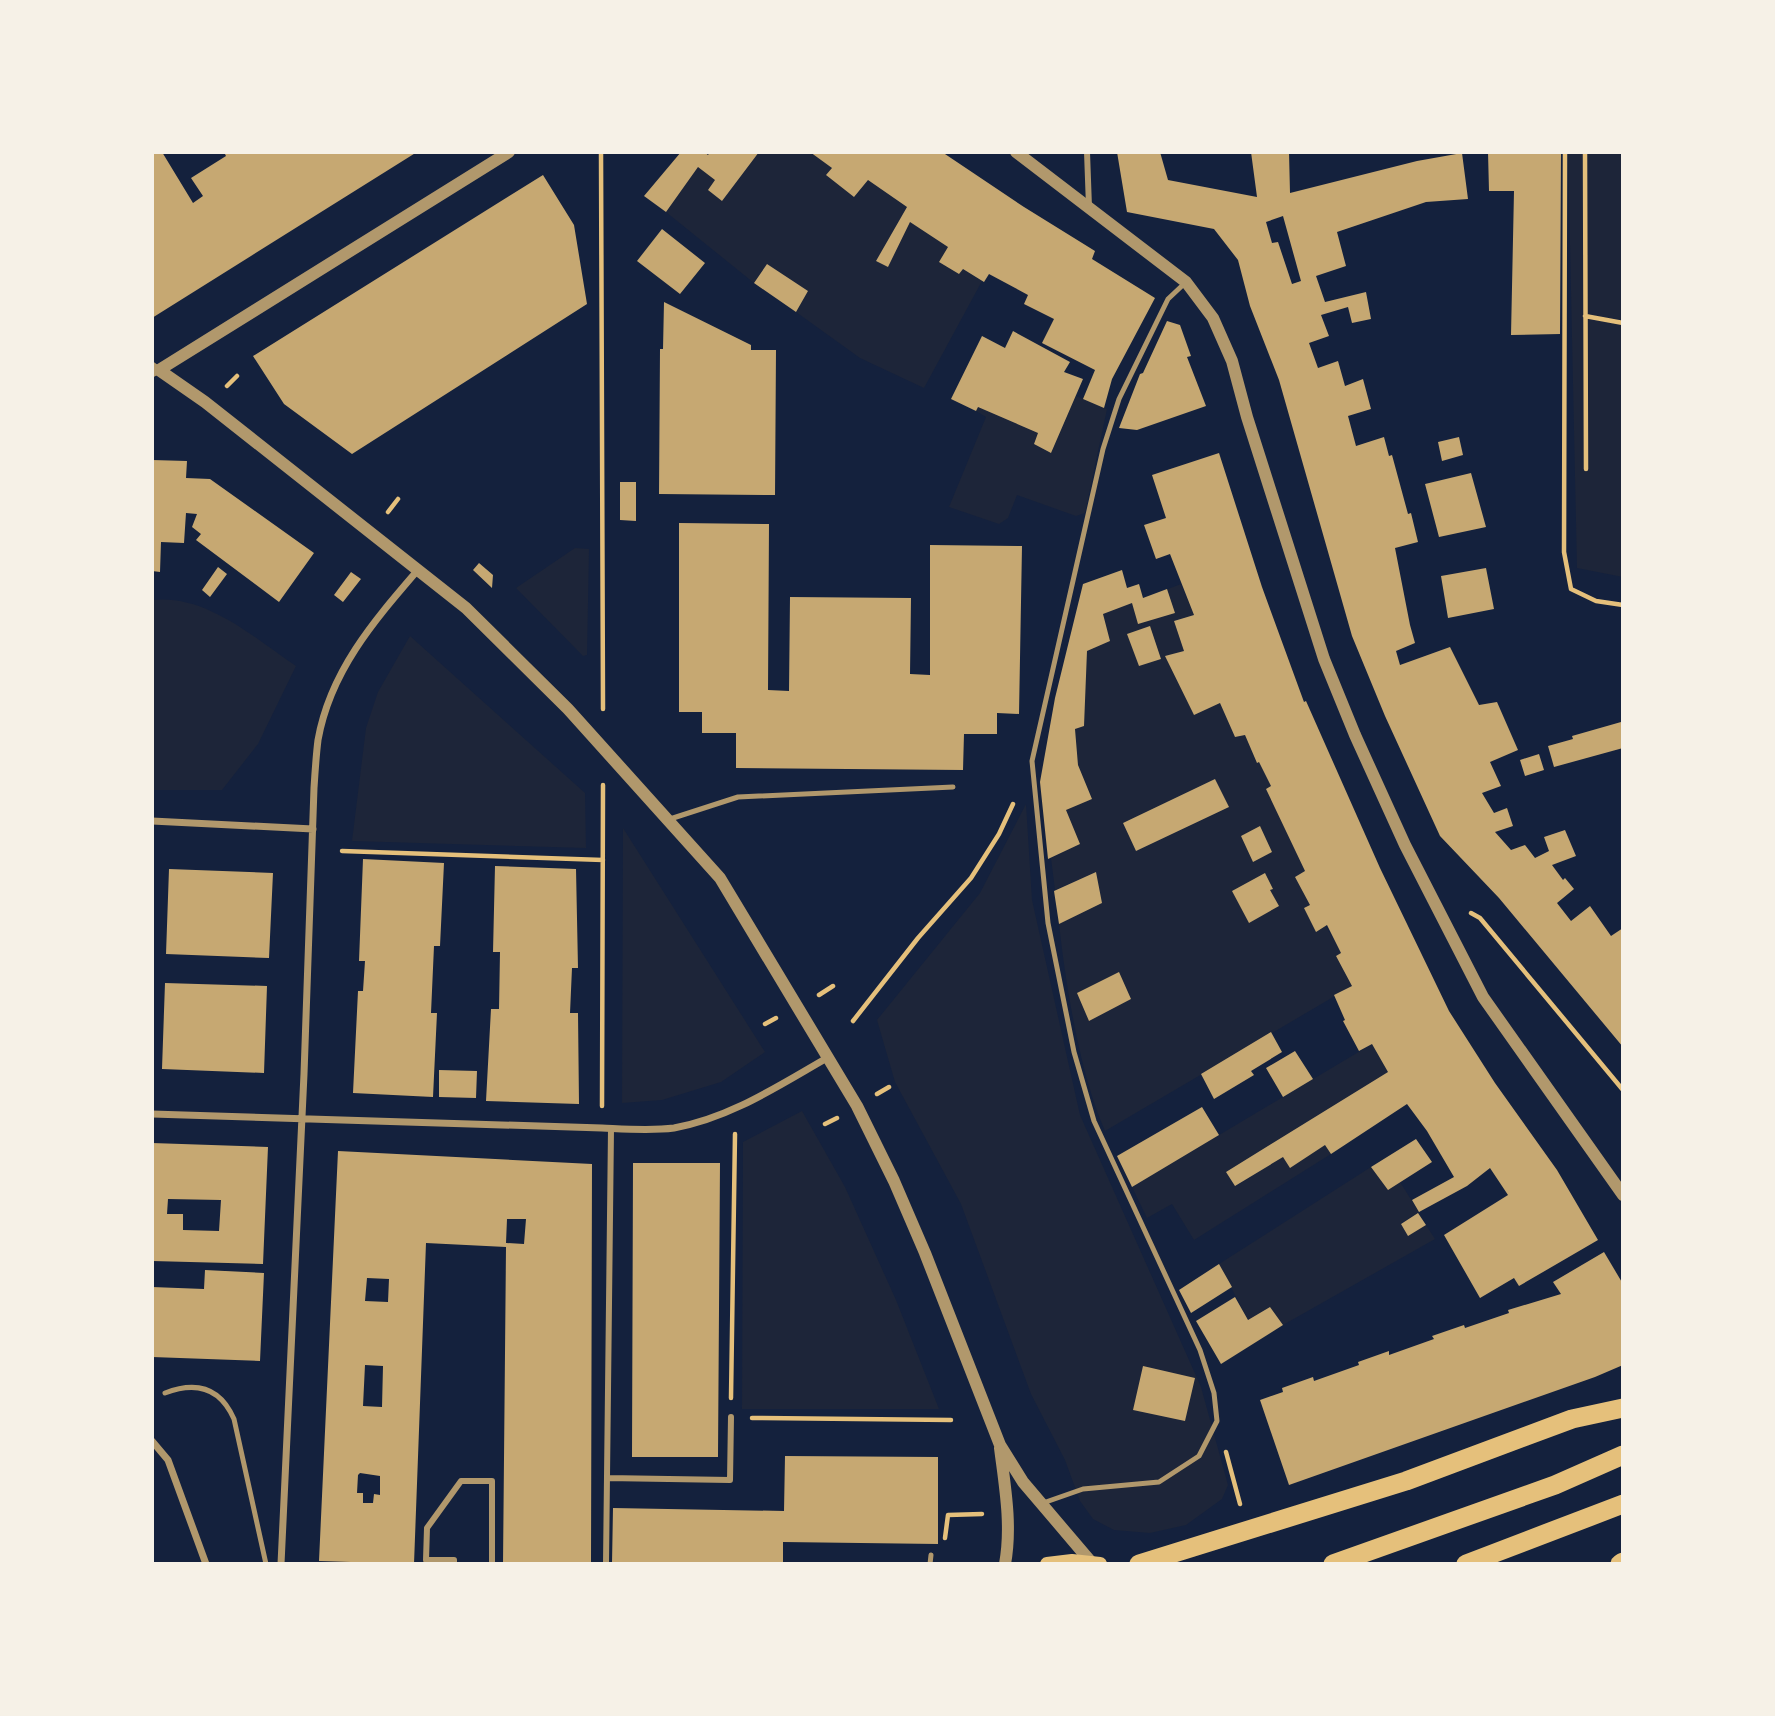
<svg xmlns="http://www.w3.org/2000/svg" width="1775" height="1716" font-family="'Archivo Narrow',sans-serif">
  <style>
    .green { fill: #1d2539; fill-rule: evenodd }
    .building { fill: #c6a872; fill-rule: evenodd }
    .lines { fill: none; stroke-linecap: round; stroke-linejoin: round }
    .path { stroke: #e5c07b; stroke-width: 4.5 }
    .service { stroke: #b1986c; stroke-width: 5 }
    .pedestrian { stroke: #b1986c; stroke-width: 6 }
    .minor { stroke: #b1986c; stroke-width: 7 }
    .tertiary { stroke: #b1986c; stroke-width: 12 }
    .secondary { stroke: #e5c07b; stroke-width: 14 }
    .trunk { stroke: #e5c07b; stroke-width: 19 }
  </style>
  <rect width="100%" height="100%" fill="#14213d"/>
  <path class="green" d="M759,152H810L832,168L827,176L854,197L868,180L907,207L876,261L888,267L910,222L948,247L939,262L959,274L963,269L982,281L924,388L860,358L796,312L808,291L767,264L754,283L666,212L698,167L715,180L708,190L722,201Z
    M1568,152H1623V577L1577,568Z
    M1076,396L1107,409L1085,513L1076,516L1017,495L1008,518L999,524L949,507L986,417L976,411L978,407L1038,433L1034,444L1051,453Z
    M575,548L589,549L587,655L583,656L516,588Z
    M1181,584L1194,615L1174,621L1184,651L1166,657L1194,714L1220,703L1235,737L1245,735L1256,762H1259L1271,786L1267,789L1305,871L1295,877C1309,904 1328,926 1341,953L1336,956L1352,986L1105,1131C1080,1074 1066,987 1059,924L1102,903L1096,872L1055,890L1051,858L1080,844L1066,810L1092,798L1078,765L1075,729L1085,687L1087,651L1110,641L1103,614ZM1215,779L1228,808L1136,851L1123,823Z
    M152,600C207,594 254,638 296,666L258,744L222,790H152Z
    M410,636L585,793L586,848L352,841L366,728L378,692Z
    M1026,804L1032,900L1080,1115L1201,1387L1228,1485L1222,1499L1186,1525L1150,1533L1114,1530L1093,1519L1080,1501L1065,1460L1031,1394L961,1204L895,1082L877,1020L980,893Z
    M623,828L765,1052L721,1082L662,1100L622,1103Z
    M1372,1044L1388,1072L1226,1172L1236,1186L1283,1157L1325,1145L1331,1154L1194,1240L1172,1204L1147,1218L1132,1187Z
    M802,1111L845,1187L896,1300L939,1409H742L743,1142Z
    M1371,1167L1388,1189L1400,1182L1419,1212L1401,1223L1408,1235L1426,1225L1435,1239L1283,1325L1270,1307L1248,1320L1219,1264Z"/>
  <path class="building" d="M152,152H162L193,203L203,196L191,178L226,156L224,152H417L152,318Z
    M681,152H704L708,155L710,152H759L722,201L708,190L715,180L698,167L666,212L644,196Z
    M810,152H942L1024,207L1095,251L1092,259L1155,298L1112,379L1104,408L1083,399L1095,370L1042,343L1054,319L1024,304L1028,295L989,274L984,282L963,269L959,274L939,262L948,247L910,222L888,267L876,261L907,207L868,180L854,197L826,175L832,168Z
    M1117,152H1160L1168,180L1257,197L1251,152H1289L1290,193L1417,161L1462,153L1468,199L1426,202L1337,232L1346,266L1316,276L1325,302L1366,292L1371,319L1352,323L1348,307L1321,315L1329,336L1309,343L1318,368L1338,361L1345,386L1363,379L1371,409L1348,416L1356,446L1384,437L1389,456L1392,455L1408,514L1411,513L1418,542L1395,548L1410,625L1415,643L1396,651L1400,665L1450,647L1479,705L1497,702L1518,750L1490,762L1501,786L1482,793L1494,813L1507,808L1513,826L1495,832L1511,850L1525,845L1535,858L1549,851L1544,837L1565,830L1576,856L1552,865L1563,880L1565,878L1574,889L1557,903L1571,921L1590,906L1611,936L1623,928V1047L1499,898L1440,836L1385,716L1352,636L1279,380L1250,306L1238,260L1214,229L1127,212ZM1283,216L1301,281L1292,284L1278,242L1272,243L1266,222Z
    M1488,152H1561L1560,334L1511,335L1514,191H1489Z
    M543,175L574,225L587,304L352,454L284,404L253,356Z
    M662,229L705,263L680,294L637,261Z
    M767,264L808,291L796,312L754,283Z
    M664,302L751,345V350H776L775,495L659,494L660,349H663Z
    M1167,321L1180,325L1191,356L1187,357L1206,406L1137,430L1119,428L1140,374L1143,373Z
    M1013,331L1070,362L1064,372L1083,379L1051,453L1034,444L1038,433L978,407L976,411L951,399L982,336L1005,348Z
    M1459,437L1463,455L1442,461L1438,442Z
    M1219,453L1262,587L1304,702L1306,701L1380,868L1449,1011L1495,1083L1557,1170L1598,1240L1519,1286L1514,1278L1480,1298L1444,1235L1508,1195L1490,1168L1467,1186L1419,1212L1412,1200L1454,1177L1427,1131L1407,1104L1331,1154L1325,1145L1290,1168L1283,1157L1235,1186L1226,1172L1388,1072L1372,1044L1359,1051L1343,1021L1345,1020L1334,995L1352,986L1336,956L1341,953L1327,925L1316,932L1304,908L1310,905L1295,877L1305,871L1266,789L1271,786L1259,762L1257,763L1245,735L1235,737L1220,703L1194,715L1165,656L1184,651L1174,621L1194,615L1170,554L1156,559L1144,525L1166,518L1152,475Z
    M152,460L187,461L186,478L210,479L314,553L279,602L196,540L201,534L192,527L197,514L186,513L184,543L161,542L160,572L152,571Z
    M1471,473L1486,527L1439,537L1425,484Z
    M620,482H636V521L620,520Z
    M679,523L769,524L768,690L789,691L790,597L911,598L910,674L930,675V545L1022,546L1019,714L997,713V734H964L963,770L736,768V733H702V712H679Z
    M479,563L493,575L492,588L473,570Z
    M218,567L227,574L210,597L202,590Z
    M1486,568L1494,609L1448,618L1441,576Z
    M1122,570L1127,588L1139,584L1143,598L1167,589L1175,613L1138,624L1132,603L1103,614L1110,641L1087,651L1084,726L1075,729L1078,765L1092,799L1066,810L1080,844L1048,859L1040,782L1055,698L1083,584Z
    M351,572L361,579L343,602L334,595Z
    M1150,626L1161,659L1139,666L1127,634Z
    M1621,722L1623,748L1554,767L1548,746L1573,739L1572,736Z
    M1539,754L1544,770L1525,776L1520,760Z
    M1215,779L1229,807L1136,851L1123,823Z
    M1260,826L1272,852L1253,862L1241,836Z
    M363,859L444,863L440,946H434L431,1013H437L433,1097L353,1093L358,991H363L365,961H359Z
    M495,866L576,869L578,968H572L570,1013H578L579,1104L486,1101L491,1009H499L500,952H493Z
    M169,869L273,873L269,958L166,954Z
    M1096,872L1102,903L1059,924L1054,891Z
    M1265,873L1273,889L1270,890L1279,906L1249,923L1232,891Z
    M1119,972L1131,999L1089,1021L1077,993Z
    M165,983L267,986L264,1073L162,1069Z
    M1271,1032L1282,1052L1251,1071L1254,1075L1214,1099L1201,1074Z
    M1295,1051L1313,1079L1283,1097L1266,1068Z
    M439,1070L477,1071L476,1098L439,1097Z
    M1202,1107L1219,1135L1132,1187L1117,1156Z
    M1416,1139L1432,1162L1388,1190L1371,1167Z
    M152,1143L268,1147L263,1264L152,1261ZM168,1199L221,1200L219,1231L183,1230V1214H167Z
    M338,1151L592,1164L591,1564H503L506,1247L426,1243L414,1564L319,1561ZM507,1219H526L524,1244L506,1243ZM367,1278L389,1279L388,1302L365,1301ZM365,1365L383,1366L382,1407L363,1406ZM360,1473L380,1476V1495L374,1494L373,1503H363V1493H357L358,1475Z
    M633,1163H720L718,1457H632Z
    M1418,1213L1426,1225L1408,1236L1401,1224Z
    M1604,1252L1623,1284V1365L1595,1377L1289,1485L1260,1400L1283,1392L1282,1388L1313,1377L1314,1381L1359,1365L1358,1362L1389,1351V1355L1434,1339L1432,1336L1464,1325L1465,1328L1509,1313L1508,1310L1561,1294L1553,1282Z
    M1219,1264L1232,1287L1191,1313L1179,1290Z
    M205,1270L264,1273L260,1361L152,1357V1287L204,1289Z
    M1235,1297L1248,1320L1270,1307L1283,1325L1221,1364L1196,1321Z
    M1143,1366L1195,1378L1185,1421L1133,1410Z
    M785,1456L938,1457V1544L783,1542V1564H612L613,1508L784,1511Z"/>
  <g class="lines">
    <path class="path" d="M601,152L603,709
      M1565,152L1564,552L1571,589L1596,601L1623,605
      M1585,152L1586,469
      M1585,316L1623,323
      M227,386L237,376
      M388,512L398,499
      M342,851L603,860
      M1471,913L1480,918L1623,1090
      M819,995L833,986
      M853,1021L918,938L971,878L999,834L1013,804
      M765,1024L776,1018
      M877,1094L889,1087
      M602,1106L603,785
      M825,1124L837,1118
      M731,1398L735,1134
      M752,1418L951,1420
      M1226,1452L1240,1504
      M945,1538L948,1515L982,1514"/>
    <path class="service" d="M670,819L738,797L953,787
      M165,1393C196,1381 220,1387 234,1419L266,1564
      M1043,1503L1083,1489L1159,1482L1199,1456L1217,1421L1214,1393L1200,1350L1094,1121L1074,1052L1048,923L1032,761L1103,449L1119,399L1168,299L1185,283
      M930,1564L931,1555"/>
    <path class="pedestrian" d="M1087,152L1089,207
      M607,1478L730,1480L731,1417
      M454,1564V1560H426L427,1528L461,1481H492V1564
      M606,1564L611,1129"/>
    <path class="minor" d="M152,365L159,370L152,374
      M152,821L313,829
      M152,1114L602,1128C625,1129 651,1131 674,1128C730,1118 778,1086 827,1058
      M152,1441L168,1460L206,1564
      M281,1564L304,1074L314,788C315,772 316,756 318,740C330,672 373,622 417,571"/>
    <path class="tertiary" d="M509,152L159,370L205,402L466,608L568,709L720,878L857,1106L894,1181L925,1253L1000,1445L1023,1482L1091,1562
      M1016,152L1186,282L1213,318L1232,361L1247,417L1324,659L1355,735L1405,845L1483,997L1623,1195
      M1000,1448C1005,1487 1012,1526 1005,1564"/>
    <path class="secondary" d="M1047,1564L1072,1561L1100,1564"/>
    <path class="trunk" d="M1139,1564L1406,1481L1572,1419L1623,1408
      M1333,1564L1555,1485L1623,1455
      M1466,1564L1623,1504
      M1620,1564L1623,1562"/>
  </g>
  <rect width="1775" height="1716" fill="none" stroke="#f6f1e7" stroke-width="308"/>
</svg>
